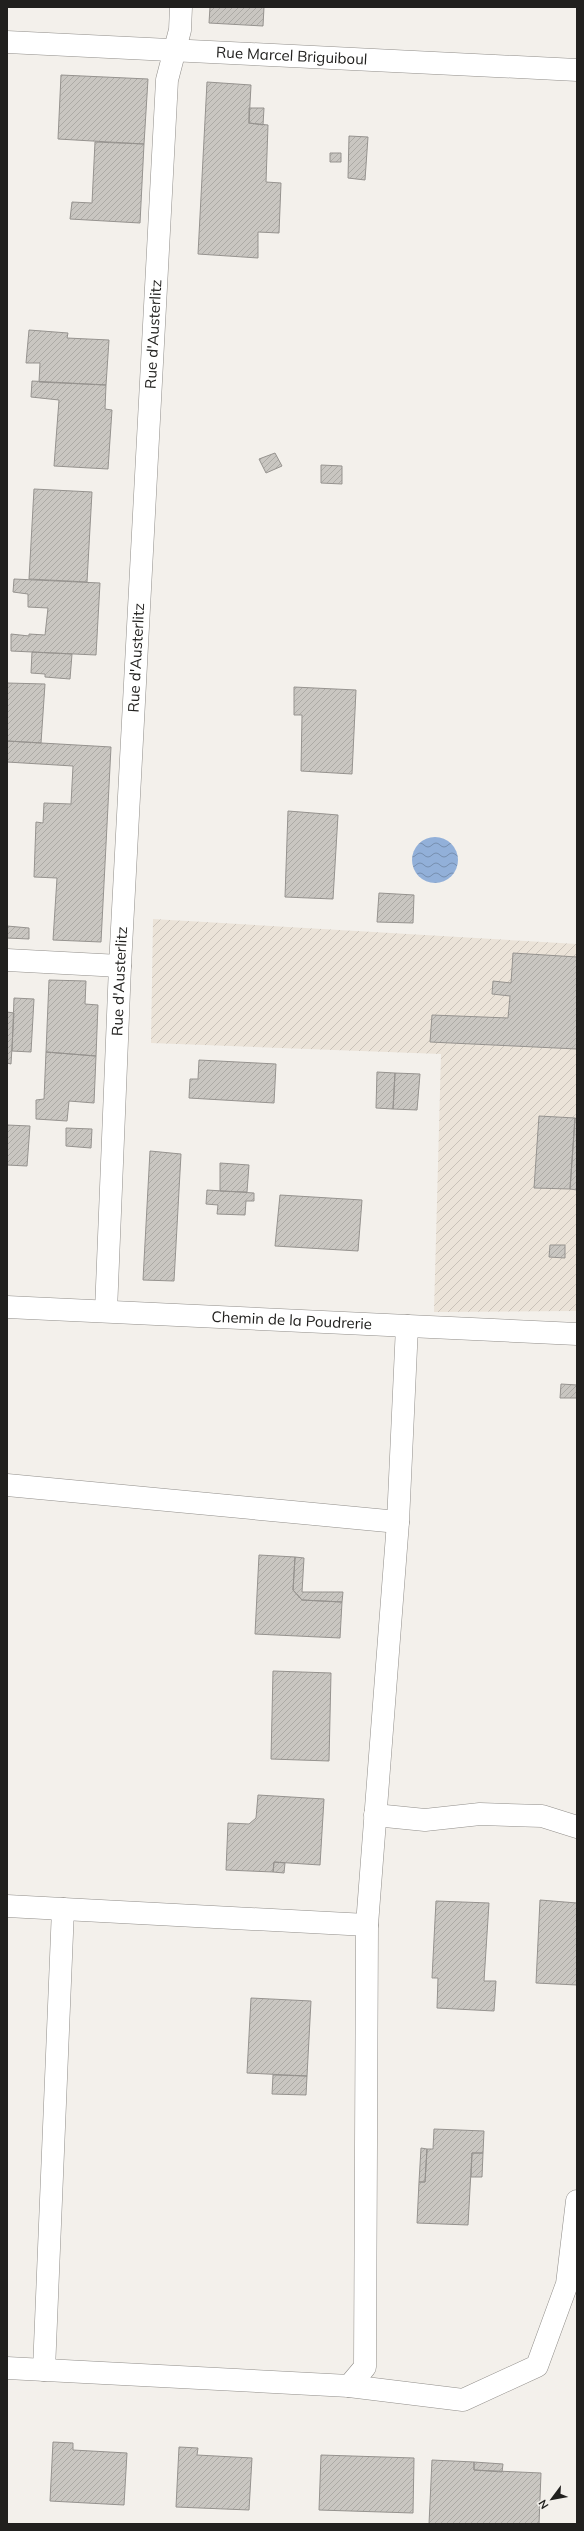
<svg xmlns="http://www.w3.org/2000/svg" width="584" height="2531" font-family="Mulish,sans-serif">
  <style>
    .industrial { fill: url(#industrial-furrows) }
    .water { fill: url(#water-waves) }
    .building { fill: url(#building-hatch); stroke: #96938f }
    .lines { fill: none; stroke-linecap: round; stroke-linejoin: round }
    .minor-casing { stroke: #918e8a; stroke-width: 23 }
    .minor { stroke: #fff; stroke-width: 22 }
    .labels { text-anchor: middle; stroke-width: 3; stroke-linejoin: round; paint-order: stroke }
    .street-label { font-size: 15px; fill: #21201e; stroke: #f3f0eb }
  </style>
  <defs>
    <pattern id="industrial-furrows" width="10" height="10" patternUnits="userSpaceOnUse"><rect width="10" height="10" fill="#ebe3d8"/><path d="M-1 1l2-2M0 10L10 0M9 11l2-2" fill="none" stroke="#c9c2b9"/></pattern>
    <pattern id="water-waves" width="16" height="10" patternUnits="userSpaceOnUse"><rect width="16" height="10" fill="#92b0d9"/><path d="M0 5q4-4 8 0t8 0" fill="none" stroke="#778faf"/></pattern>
    <pattern id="building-hatch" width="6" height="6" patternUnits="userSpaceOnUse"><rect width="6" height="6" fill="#c9c6c1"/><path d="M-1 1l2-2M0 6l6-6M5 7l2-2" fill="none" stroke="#acaaa5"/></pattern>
  </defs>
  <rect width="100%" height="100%" fill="#f3f0eb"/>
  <path class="industrial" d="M153,919L577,944V1311L434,1312L441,1054L151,1043Z"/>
  <path class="water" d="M412 860a23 23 0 1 1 46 0a23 23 0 1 1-46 0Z"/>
  <path class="building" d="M210,7H264L263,26L209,23Z
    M61,75L148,79L144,144L58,139Z
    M207,82L251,85L249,123L268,125L266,182L281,183L279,233L258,232V258L198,254Z
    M249,108H264L263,125L249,123Z
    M349,136L368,137L365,180L348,178Z
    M95,142L144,144L140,223L70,219L72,202L92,203Z
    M330,153H341V162H330Z
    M29,330L68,333L67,338L109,340L106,385L39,382L40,363H26Z
    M32,381L106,385L105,409L112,410L108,469L54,466L59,400L31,397Z
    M275,453L282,466L266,473L259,459Z
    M321,465L342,466V484L321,483Z
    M34,489L92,492L87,582L29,579Z
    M14,579L100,583L96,655L11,651V634L29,636V634L45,635L48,608L28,607V594L13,592Z
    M32,652L72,654L70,679L45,677V674L31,673Z
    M7,683L45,684L41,743L7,741Z
    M294,687L356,690L352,774L301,771L302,715H294Z
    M7,741L111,747L101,942L53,940L57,878L34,877L36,822L43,823L44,803L71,804L73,766L7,762Z
    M288,811L338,815L333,899L285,897Z
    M379,893L414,895L413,923L377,922Z
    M7,926L29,928V939L7,938Z
    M513,953L577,957V1049L430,1042L432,1015L508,1018L510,996L492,994L493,981L511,983Z
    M49,980L86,981L85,1004L98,1005L96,1056L46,1052Z
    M14,998L34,999L31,1052L12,1051Z
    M7,1012L14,1013L11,1064L7,1063Z
    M46,1052L96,1056L94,1103L69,1101L67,1121L36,1119V1100L44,1099Z
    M199,1060L276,1064L274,1103L189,1098L190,1079H198Z
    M377,1072L395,1073L393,1109L376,1108Z
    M395,1073L420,1074L417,1110L393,1109Z
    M539,1116L575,1118L570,1189L534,1188Z
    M575,1118L577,1119V1190L570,1189Z
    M7,1125L30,1126L27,1166L7,1165Z
    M66,1128L92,1129L91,1148L66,1146Z
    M150,1151L181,1154L174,1281L143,1280Z
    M220,1163L249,1165L247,1192L220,1191Z
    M207,1190L254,1193V1201H246L245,1215L217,1214L218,1205L206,1204Z
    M280,1195L362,1200L358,1251L275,1246Z
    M550,1245H565V1258L549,1257Z
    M561,1384L577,1385V1398H560Z
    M259,1555L295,1557L293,1590L302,1600L342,1602L340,1638L255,1634Z
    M295,1557L304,1558L302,1592H343L342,1602L302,1600L293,1590Z
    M273,1671L331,1673L329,1761L271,1759Z
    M258,1795L324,1799L320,1865L274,1862L273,1872L226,1870L228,1823L249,1824L256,1818Z
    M274,1862L285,1863L284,1873L273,1872Z
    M540,1900L577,1903V1985L536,1983Z
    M436,1901L489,1903L484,1981H496L494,2011L437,2008L438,1978H432Z
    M251,1998L311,2001L307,2076L247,2073Z
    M273,2075L307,2076L306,2095L272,2094Z
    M434,2129L484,2131L483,2153H472L468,2225L417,2223L419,2182H425L427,2149H433Z
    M421,2148L427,2149L425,2182H419Z
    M472,2153H483L482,2177H471Z
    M53,2442L73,2443V2450L127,2453L124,2505L50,2501Z
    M179,2447L198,2448L197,2455L252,2458L249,2510L176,2507Z
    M321,2455L414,2458L413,2513L319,2510Z
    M432,2460L474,2462V2470L541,2473L539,2524H429Z
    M474,2462L503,2464L502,2472L474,2470Z"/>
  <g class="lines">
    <defs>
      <g id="minor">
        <path id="s1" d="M7,42L577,70"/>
        <path d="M7,960L120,966"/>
        <path id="s2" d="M7,1307L577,1334"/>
        <path id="s3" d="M106,1311L120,966L167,80L180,30L181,7"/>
        <path d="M7,1485L398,1522"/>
        <path d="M375,1815L425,1820L480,1814L542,1816L577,1827"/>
        <path d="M7,1906L367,1925"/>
        <path d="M7,2368L349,2386L365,2367L367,1925L398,1522L407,1326"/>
        <path d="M44,2370L63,1909"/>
        <path d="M349,2386L463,2400L537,2366L567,2284L577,2201"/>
      </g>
    </defs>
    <use href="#minor" class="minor-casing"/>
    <use href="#minor" class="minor"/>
  </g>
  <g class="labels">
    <g class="street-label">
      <text dy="5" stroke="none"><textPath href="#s1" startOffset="285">Rue Marcel Briguiboul</textPath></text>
      <text dy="5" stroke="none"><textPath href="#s3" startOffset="978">Rue d'Austerlitz</textPath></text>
      <text dy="5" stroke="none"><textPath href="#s3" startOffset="654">Rue d'Austerlitz</textPath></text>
      <text dy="5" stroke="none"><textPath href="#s3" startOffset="330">Rue d'Austerlitz</textPath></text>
      <text dy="5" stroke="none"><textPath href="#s2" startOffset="285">Chemin de la Poudrerie</textPath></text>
    </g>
  </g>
  <rect width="584" height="2531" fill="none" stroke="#21201e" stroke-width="16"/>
  <g transform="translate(552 2499) rotate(238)" stroke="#f3f0eb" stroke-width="3" paint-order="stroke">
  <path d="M0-3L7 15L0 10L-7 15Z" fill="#21201e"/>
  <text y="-6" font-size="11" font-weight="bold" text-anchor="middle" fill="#21201e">N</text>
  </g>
</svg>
